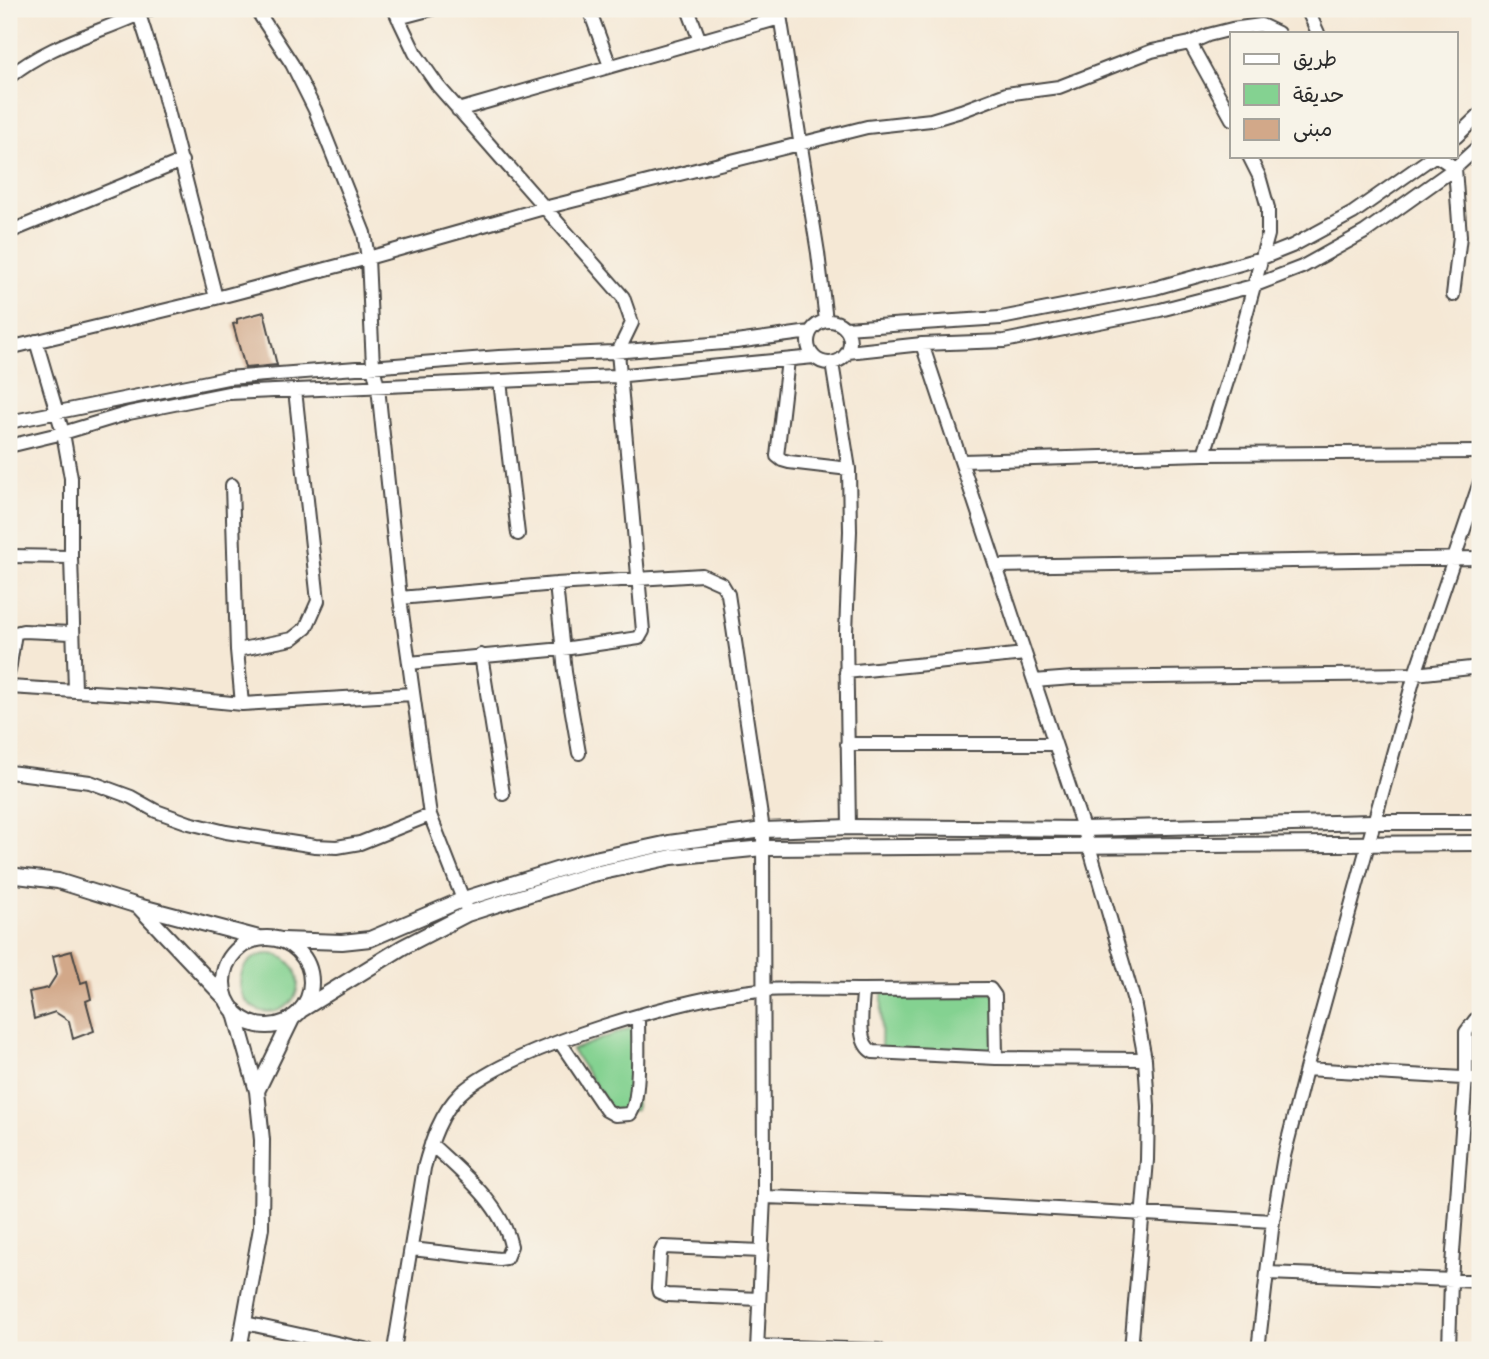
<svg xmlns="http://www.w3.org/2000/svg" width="1489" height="1359" font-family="Sriracha,'Playpen Sans Arabic',sans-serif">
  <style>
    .green { fill: #84d291; stroke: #587e5e; stroke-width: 2 }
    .building { fill: #d2a889 }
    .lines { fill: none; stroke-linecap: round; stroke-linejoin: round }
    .minor-casing { stroke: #494744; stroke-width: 16 }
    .tertiary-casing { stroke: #494744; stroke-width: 18 }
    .minor { stroke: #fff; stroke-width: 12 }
    .tertiary { stroke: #fff; stroke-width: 14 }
  </style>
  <rect width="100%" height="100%" fill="#f7f3e8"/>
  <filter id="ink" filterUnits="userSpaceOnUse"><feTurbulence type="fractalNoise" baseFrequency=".0143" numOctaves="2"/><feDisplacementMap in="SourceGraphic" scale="14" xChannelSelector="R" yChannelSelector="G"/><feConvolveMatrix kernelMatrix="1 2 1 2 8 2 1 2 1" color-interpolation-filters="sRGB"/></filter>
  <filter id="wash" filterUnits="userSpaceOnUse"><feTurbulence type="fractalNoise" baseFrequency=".00686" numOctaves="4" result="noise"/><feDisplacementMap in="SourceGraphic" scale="28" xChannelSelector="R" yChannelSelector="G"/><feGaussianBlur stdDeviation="1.57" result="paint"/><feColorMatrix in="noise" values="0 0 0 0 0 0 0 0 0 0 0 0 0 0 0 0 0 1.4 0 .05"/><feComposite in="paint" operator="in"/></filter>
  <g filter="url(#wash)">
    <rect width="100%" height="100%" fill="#f5e8d5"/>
    <path class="green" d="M240 983a29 29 0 1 1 58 0a29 29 0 1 1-58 0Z
      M882,993H999L1003,1057L881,1052Z
      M633,1027L636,1110L613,1112L572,1050Z"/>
    <g id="blocks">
      <path class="building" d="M264,312L277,365L245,368L233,324L237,323V319Z
        M72,951L81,983L87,981L91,999L86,1001L94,1031L73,1039L69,1021L55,1012L34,1019L29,992L48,988L57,974L53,956Z"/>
    </g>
  </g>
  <g filter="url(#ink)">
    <use href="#blocks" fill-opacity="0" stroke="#494744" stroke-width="2"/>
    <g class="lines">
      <defs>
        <path id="minor" d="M256,9L292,64L315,110L364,233L368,258L373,366L378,387L400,598L430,815L466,907
          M394,9L415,53L438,86L623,297L632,323L618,352L643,631L639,638L563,649L409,663
          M589,9L610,66
          M688,9L700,41
          M779,9L818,253L826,321
          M1307,9L1318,33
          M139,14L161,83L216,298
          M398,18L432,9
          M1190,43L1232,119
          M9,77C50,43 103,32 150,9
          M458,110L780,18
          M1456,137L1480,114
          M1437,156L1455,168L1460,236L1453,295
          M9,232L182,161
          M808 342a21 21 0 1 1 42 0a21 21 0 1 1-42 0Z
          M845,328L1001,318L1155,288L1262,258L1292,246L1353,213L1434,156
          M36,341L63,433L71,478V557L75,690
          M922,344L1089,846L1134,1001L1145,1059L1148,1107L1147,1160L1131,1350
          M9,348L216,298L368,258L544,208L867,127L931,120L961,111L1006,94L1059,87L1152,51L1190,43L1208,35L1232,29L1261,25L1278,33
          M848,352L922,344L1004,341L1160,310L1253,286L1302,267L1365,232L1455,168L1480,145
          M788,360L777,456L782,460L789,462L849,469
          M832,363L849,469L850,531L846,632L849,827
          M500,381L518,534
          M9,422L227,378L499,357L613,352L736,342L810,332
          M9,446L63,433L129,413L229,393L615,376L814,357
          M1204,454L1232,366L1268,235V208L1259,176L1249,156
          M962,461L1204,454L1480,452
          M232,485L237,650L242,704
          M9,556L71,557
          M997,566L1480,558
          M556,584L565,672L579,753
          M400,598L556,584L702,575L722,584L728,594L763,830L764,1197L757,1350
          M237,650L292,639L306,628L318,601L295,390
          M481,655L503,794
          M9,671L15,633L23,631L72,633
          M846,672L1025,654
          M1034,681L1073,678L1415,674L1480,667
          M9,687L159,696L242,704L412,694
          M847,744H1055
          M9,772L90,782L131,797L156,811L189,823L226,832L315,846L337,847L360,843L430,815
          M863,990L990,989L995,996L996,1058
          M560,1042L606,1110L615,1115L630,1114C641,1101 638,1036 638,1017
          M1306,1069L1480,1079
          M764,1197L947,1203L1273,1221
          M412,1249L499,1259L506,1258L511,1246C502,1204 461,1172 431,1144
          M1267,1273L1480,1281
          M759,1299L667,1295L659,1292L658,1288L660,1254L663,1247L762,1251
          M245,1323L369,1350
          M757,1346L879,1350
          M394,1350L424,1168C431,1142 441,1112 461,1093C513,1046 691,995 762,990C795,988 829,990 863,990C863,1008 855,1042 873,1052L996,1058L1145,1059
          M1258,1350L1273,1221L1284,1156L1306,1069L1415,674L1480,482
          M1449,1350L1451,1279L1466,1077V1032L1475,1020H1480"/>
        <path id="tertiary" d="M9,875L58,881L138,906L259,938
          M139,907L226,999
          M223 982a44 44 0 1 1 88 0a44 44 0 1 1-88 0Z
          M282,940L342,942L370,939L464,899L585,861L669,843L763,830L849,827L1083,829L1373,822H1480
          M234,1010L257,1091L262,1140L261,1228L239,1350
          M301,1010L403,947L467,914L589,875L672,857L763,848L1480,843
          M257,1091L293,1017"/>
      </defs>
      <use href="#minor" class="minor-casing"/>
      <use href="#tertiary" class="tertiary-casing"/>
      <use href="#minor" class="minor"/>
      <use href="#tertiary" class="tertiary"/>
    </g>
  </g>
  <rect width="1489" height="1359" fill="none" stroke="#f7f3e8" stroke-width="35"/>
  <rect x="1230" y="32" width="228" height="126" fill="#f7f3e8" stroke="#a5a39c" stroke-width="2"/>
  <rect x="1244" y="54" width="35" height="10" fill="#ffffff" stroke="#a5a39c" stroke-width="2"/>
  <text x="1293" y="66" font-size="21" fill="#2b2b2b">طريق</text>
  <rect x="1244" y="84" width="35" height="21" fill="#84d291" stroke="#a5a39c" stroke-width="2"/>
  <text x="1293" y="102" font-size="21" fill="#2b2b2b">حديقة</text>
  <rect x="1244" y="119" width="35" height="21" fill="#d2a889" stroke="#a5a39c" stroke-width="2"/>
  <text x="1293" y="136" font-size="21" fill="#2b2b2b">مبنى</text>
</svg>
